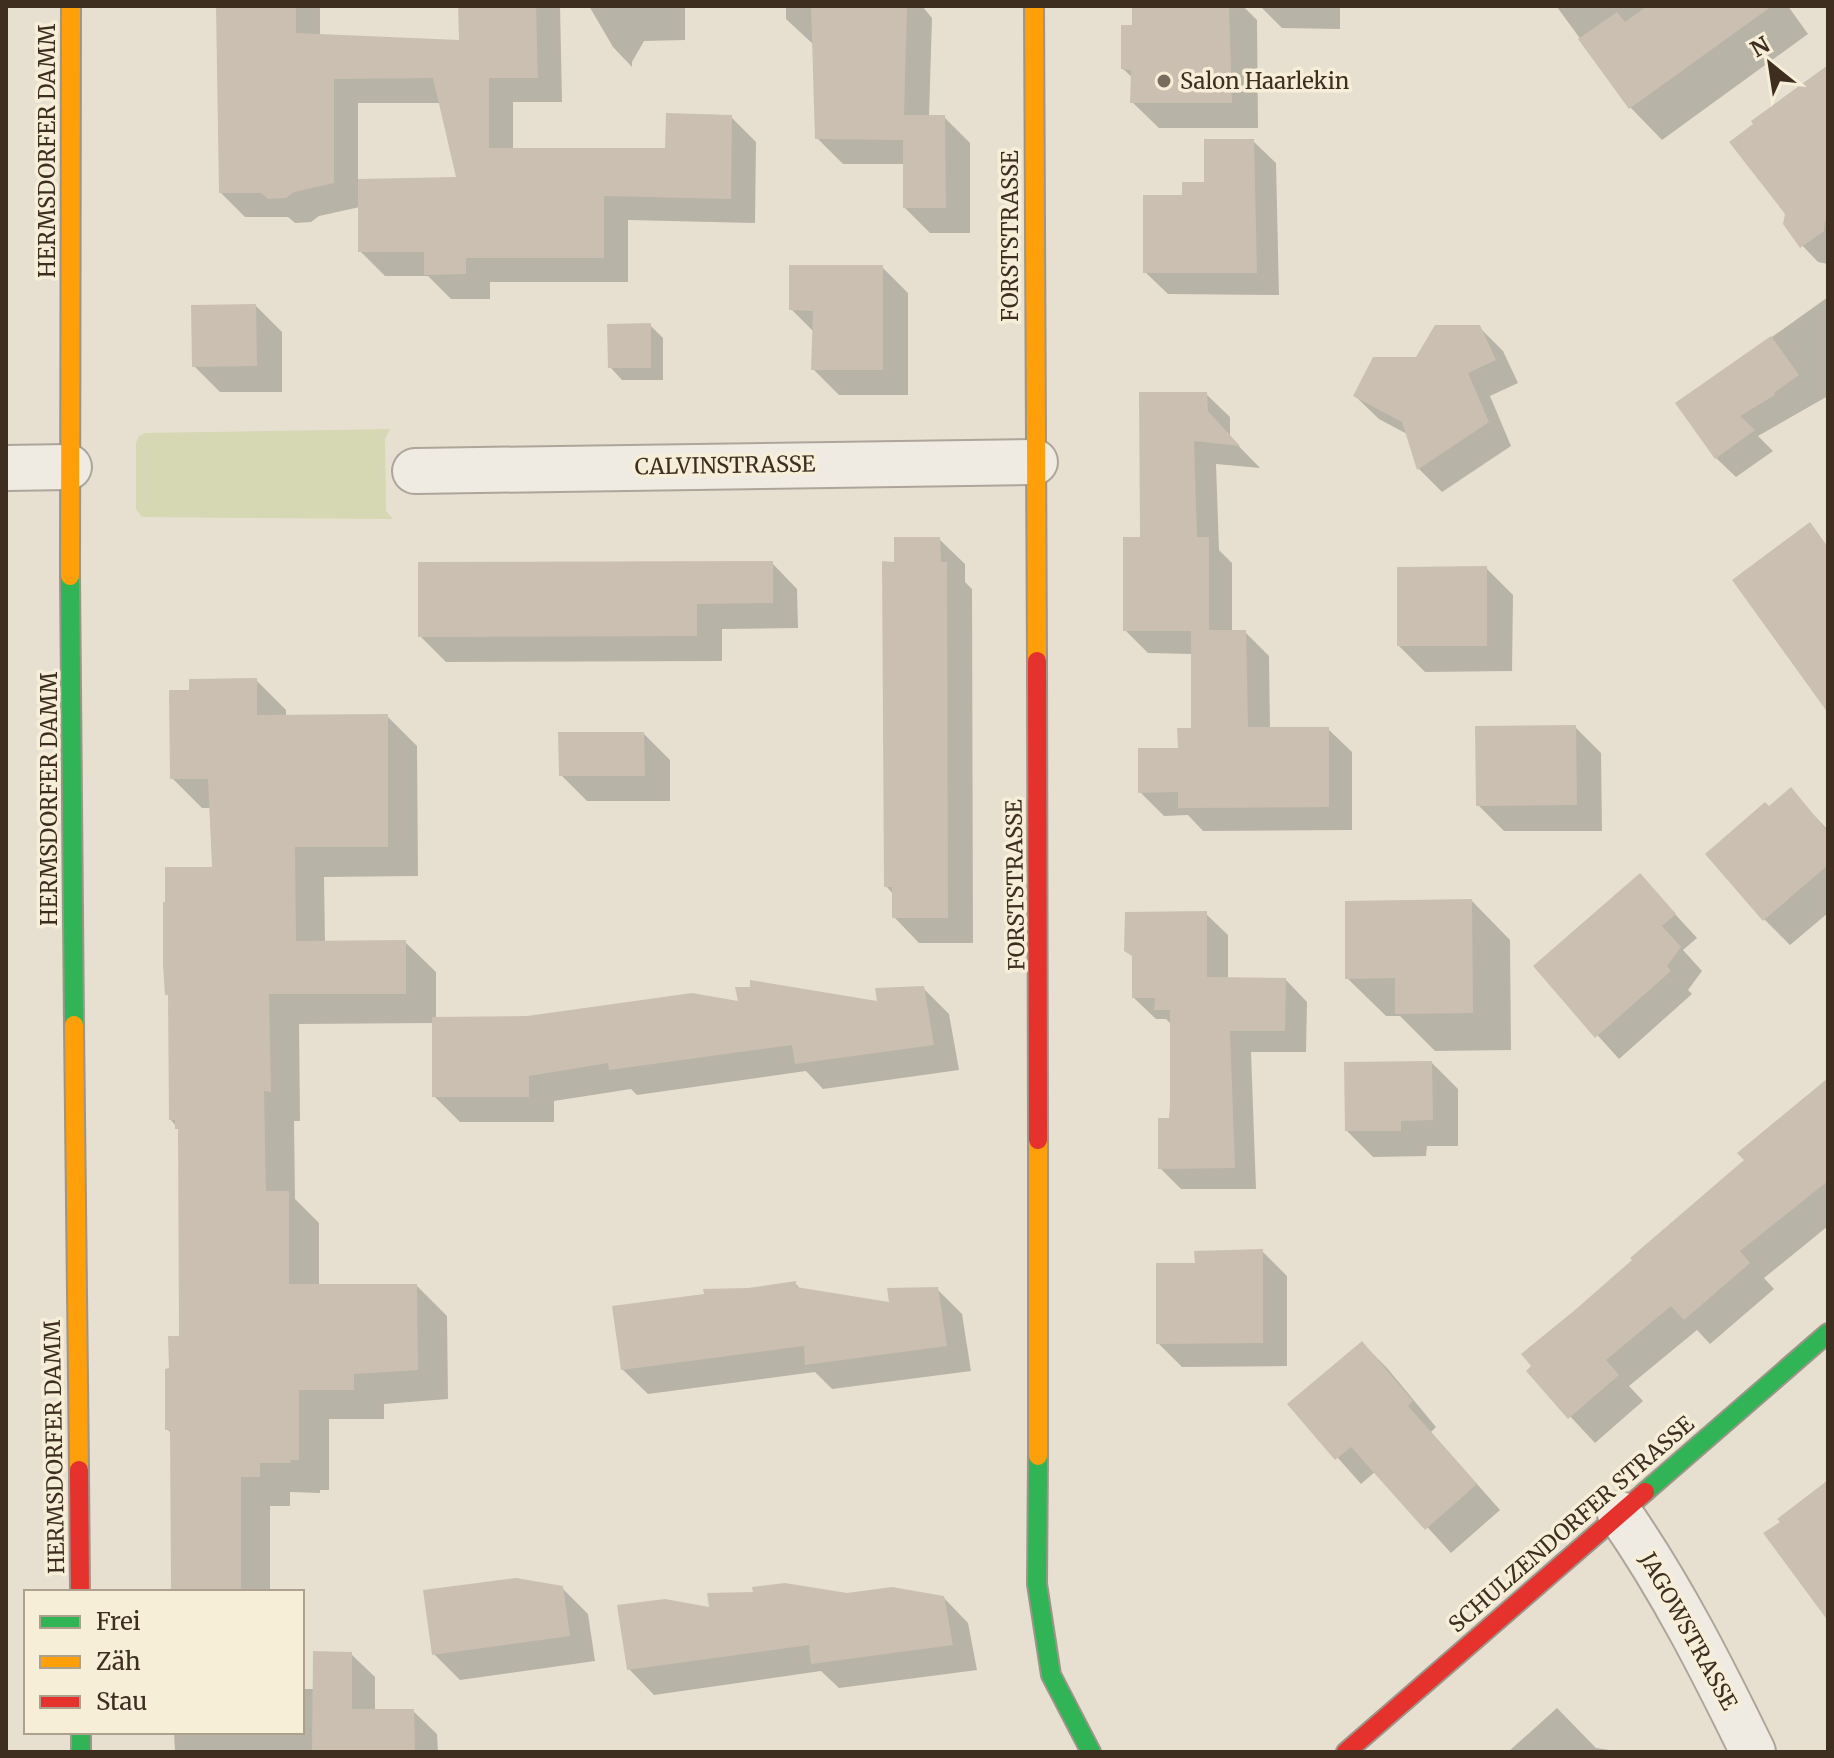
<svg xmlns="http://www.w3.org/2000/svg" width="1834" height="1758" font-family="Merriweather,serif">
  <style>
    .green { fill: #d6d7b3 }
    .shadow { fill: #0003; fill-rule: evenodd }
    .building { fill: #cbbfb2 }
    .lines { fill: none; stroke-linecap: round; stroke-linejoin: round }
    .street-casing { stroke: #ada599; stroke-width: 48 }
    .fast-casing { stroke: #9c958a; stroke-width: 22 }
    .slow-casing { stroke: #9c958a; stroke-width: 22 }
    .jam-casing { stroke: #9c958a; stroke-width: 22 }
    .street { stroke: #efebe3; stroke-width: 44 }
    .fast { stroke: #30b455; stroke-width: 18 }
    .slow { stroke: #ff9f0a; stroke-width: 18 }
    .jam { stroke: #e5322d; stroke-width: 18 }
    .poi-dot { fill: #786c5e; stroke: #f7eed8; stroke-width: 3 }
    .labels { text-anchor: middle; stroke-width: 7; stroke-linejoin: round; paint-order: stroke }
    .poi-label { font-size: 22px; fill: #3d2e20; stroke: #f7eed8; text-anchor: start }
    .street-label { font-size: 22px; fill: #3d2e20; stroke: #f7eed8 }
  </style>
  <rect width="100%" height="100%" fill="#e7e0d1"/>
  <path class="green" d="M390,429L385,439L386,511L393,519L142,517L136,509V443L139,436L145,433Z"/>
  <path class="shadow" d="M219,6H320V36L461,43L460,6H560L562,102H513V150H667L731,117L756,142L755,223L628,220V282H490V299H451L428,276H385L360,251V207L319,216L311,222L295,223L288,217H245L221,193ZM358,103H441L459,179L358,181Z
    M589,6H685V40L644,41L632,62V67L613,47Z
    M786,6H922L932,18L929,117H944L970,143V233H930L905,208V164H843L817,138L814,45L786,19Z
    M1134,6H1243L1257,20L1258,128H1159L1132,102L1133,78L1123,69L1134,27Z
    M1260,6H1340V29L1282,28Z
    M1559,6H1788L1808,34L1662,140L1631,108L1557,7Z
    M1828,92V264L1818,262L1798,241Z
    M1253,141L1276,163L1279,295L1168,294L1145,272L1184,197L1206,184Z
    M882,267L908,293V395H839L813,369L814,332L791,309Z
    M1828,297V396L1758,436L1773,451L1736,477L1716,458L1678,404Z
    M256,306L282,332V392H220L194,366Z
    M650,325L663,338V380H622L610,367Z
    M1479,327L1503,351L1518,383L1490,396L1511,446L1442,492L1419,469L1407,434L1379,419L1355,396L1418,359Z
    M1206,394L1230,417V437L1260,468L1216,464L1219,550L1232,563V632H1245L1269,656L1270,729H1328L1352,752V830L1203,831L1188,815L1164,816L1140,792L1180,750L1193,730V654L1148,653L1125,630L1142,539Z
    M939,539L965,564V582L972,589L973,943H919L894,917V895L886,886L896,564Z
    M772,563L797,589L798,628L722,629V661L446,662L420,636Z
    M1486,568L1513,595L1512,671L1425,672L1399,646Z
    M256,680L286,710V716H387L417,746L418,876L324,877L325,942H405L436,972V1019L527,1018L741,1003L880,1004L923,988L949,1014L959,1070L823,1089L806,1071L637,1095L631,1089L554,1101V1122H460L434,1096V1023L299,1024L300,1121H294L295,1199L319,1223V1286H417L447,1316L448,1399L384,1404V1419H329V1490H320V1493L290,1492V1506H270V1592H173L172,1434L167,1429L181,1338L180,1131L171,1120L170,997L167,994L214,869L211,808H202L172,778L191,692Z
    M1575,727L1601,753L1602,831H1504L1478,805Z
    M644,734L670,760V801H587L561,775Z
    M1790,790L1828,830V913L1790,945L1764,919L1769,809Z
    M1640,876L1697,938L1683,950L1702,971L1688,990L1692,994L1619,1059L1535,966Z
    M1472,901L1510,940L1511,1050L1435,1051L1400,1016H1386L1347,978Z
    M1206,914L1228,935V979L1286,980L1307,1002L1306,1052H1251L1256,1189H1181L1160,1168L1171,1120L1172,1025L1166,1019H1156L1134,998V958L1126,950Z
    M1432,1063L1458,1089V1146H1427L1426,1156L1373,1157L1347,1131Z
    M1828,1095V1226L1764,1278L1774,1289L1710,1344L1697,1330L1629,1386L1643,1401L1595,1443L1528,1371L1577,1311Z
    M1262,1251L1287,1276V1366L1182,1367L1158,1343L1197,1265Z
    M795,1283L801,1290L892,1305L937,1289L962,1314L971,1371L832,1389L815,1372L648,1394L622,1369L749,1290Z
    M1362,1343L1387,1368L1436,1427L1431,1432L1500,1510L1451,1553L1376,1471L1361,1484L1290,1404Z
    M562,1588L588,1614L595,1661L460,1680L434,1654Z
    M847,1595L943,1597L968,1623L977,1670L839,1688L821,1671L654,1695L629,1669L712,1609Z
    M351,1654L375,1677V1711H413L437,1734L438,1752H175L174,1732H302V1689H315Z
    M1557,1708L1596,1748L1624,1752H1508Z"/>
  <path class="building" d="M216,6H296V33L459,40L458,6H536L538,78H489V148H665L666,113L732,115L731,199L604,196V258H466V274L424,275V252H358V179L456,177L433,78L334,79V183L294,192L286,198L268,199L261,193H219Z
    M811,6H907L904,115H945L946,208H903V140L815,139Z
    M1132,6H1229L1232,103H1130L1131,70L1121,69V25H1132Z
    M1647,6H1772L1629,109L1578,39L1617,12L1625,22Z
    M1828,65V219L1825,221L1824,231L1800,248L1783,224L1785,214L1729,142L1753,124L1751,121Z
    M1204,139H1254L1257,273H1143V195H1182V182H1204Z
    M789,265H883V370H811L813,311L789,310Z
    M256,304L257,366L192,367L191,305Z
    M651,323V368H608L607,324Z
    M1435,325H1480L1496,360L1468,373L1489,422L1417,470L1402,422L1353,396L1373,357H1416Z
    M1771,336L1799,375L1774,393L1775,395L1740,416L1755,430L1715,459L1675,403Z
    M1139,392H1207L1208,411L1240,446L1194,441L1197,537H1209V630H1246L1248,727H1329V807L1178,808V792L1138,793V748H1178L1177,728H1191V631H1123V537H1140Z
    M1810,522L1828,547V713L1732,580Z
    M894,537H940L941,562H947L948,918H892V887H884L882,561L894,562Z
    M773,561V603L697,604V636L418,637V562Z
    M1487,566V646H1397V567Z
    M257,678V715L388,714V847H295L296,941L406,940V994H269L271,1092L264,1091L266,1191H289V1284H417L418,1370L354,1374V1390H299V1460H290L291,1463H260V1477H241V1592H171L170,1430H165V1369L169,1368L168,1336H179L178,1129H175V1120H169L168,995H165L163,965V902H165V867H212L208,779H170L169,690H189V679Z
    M1576,725L1577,805L1476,806L1475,726Z
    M558,732H644L645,776H559Z
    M1791,787L1828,832V865L1763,921L1705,854L1765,802L1769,806Z
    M1640,873L1676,914L1662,926L1681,947L1667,966L1671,971L1595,1038L1533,966Z
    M1472,899L1473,1013L1395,1014V978L1345,979V901Z
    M1207,911V977L1286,978L1285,1031H1230L1235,1168L1158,1169V1118H1169L1170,1104V1010H1154L1155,998H1132V956L1124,951L1125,912Z
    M750,980L877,1001L875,988L924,986L934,1045L795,1064L792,1045L609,1070L608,1063L529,1076V1097H432V1017L527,1016L692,993L738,1001L735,987H750Z
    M1432,1061L1433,1120L1401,1121V1131H1345L1344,1062Z
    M1828,1078V1181L1740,1251L1750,1263L1684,1320L1671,1306L1606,1360L1619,1375L1568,1419L1526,1371L1531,1366L1521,1354L1575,1310L1632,1260L1630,1258L1744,1160L1737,1153Z
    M1263,1249V1343L1156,1344V1263H1195L1194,1251Z
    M796,1281V1287L889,1302L887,1288L938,1287L947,1346L805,1365L804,1346L621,1370L612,1306L704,1294L703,1289L748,1288Z
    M1362,1341L1413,1401L1408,1406L1477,1484L1425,1530L1351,1447L1335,1460L1287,1404Z
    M1828,1480V1621L1763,1533L1780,1522L1777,1519Z
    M516,1578L563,1586L570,1636L432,1655L423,1590Z
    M785,1583L847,1593L892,1587L944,1596L953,1645L811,1664L809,1645L627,1670L617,1605L665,1599L709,1607L707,1593L753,1592L752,1587Z
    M313,1651L352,1652V1709H414L415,1752H312Z"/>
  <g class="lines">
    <defs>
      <path id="street" d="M6,468L69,467
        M415,471L1035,462
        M1620,1514C1672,1589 1713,1670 1753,1752"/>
      <path id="fast" d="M70,576L74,1025
        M1038,1456L1037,1584L1051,1675L1091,1752
        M1645,1492L1828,1333
        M81,1732V1752"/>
      <path id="slow" d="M1034,6L1037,661
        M70,576L71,6
        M74,1025L79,1470
        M1038,1456V1140"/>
      <path id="jam" d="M1037,661L1038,1140
        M79,1470L80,1592
        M1346,1752L1645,1492"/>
    </defs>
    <use href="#street" class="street-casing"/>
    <use href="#fast" class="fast-casing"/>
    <use href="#slow" class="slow-casing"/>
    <use href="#jam" class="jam-casing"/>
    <use href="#street" class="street"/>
    <use href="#fast" class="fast"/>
    <use href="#slow" class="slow"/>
    <use href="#jam" class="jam"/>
  </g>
  <circle class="poi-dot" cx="1164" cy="81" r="8"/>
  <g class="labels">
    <g class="poi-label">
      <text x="1180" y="89">Salon Haarlekin</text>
    </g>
    <g class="street-label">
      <text transform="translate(47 151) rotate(-90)" y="8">HERMSDORFER DAMM</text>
      <text transform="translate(1010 236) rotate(-90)" y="8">FORSTSTRASSE</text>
      <text transform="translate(725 465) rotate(-1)" y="8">CALVINSTRASSE</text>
      <text transform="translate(49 799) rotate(-90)" y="8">HERMSDORFER DAMM</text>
      <text transform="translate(1015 885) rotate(-91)" y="8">FORSTSTRASSE</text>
      <text transform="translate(54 1447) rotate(-91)" y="8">HERMSDORFER DAMM</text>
      <text transform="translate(1571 1524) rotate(-41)" y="8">SCHULZENDORFER STRASSE</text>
      <text transform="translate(1689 1631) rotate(61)" y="8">JAGOWSTRASSE</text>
    </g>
  </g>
  <rect width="1834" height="1758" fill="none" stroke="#3d2e20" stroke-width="16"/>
  <rect x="24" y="1590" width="280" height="144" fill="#f7eed8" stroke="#ada18e" stroke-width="2"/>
  <rect x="40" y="1616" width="40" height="12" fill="#30b455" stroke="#ada18e" stroke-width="2"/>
  <text x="96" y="1630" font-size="24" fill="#3d2e20">Frei</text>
  <rect x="40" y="1656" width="40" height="12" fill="#ff9f0a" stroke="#ada18e" stroke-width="2"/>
  <text x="96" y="1670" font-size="24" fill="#3d2e20">Zäh</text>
  <rect x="40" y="1696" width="40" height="12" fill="#e5322d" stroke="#ada18e" stroke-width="2"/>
  <text x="96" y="1710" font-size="24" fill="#3d2e20">Stau</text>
  <g transform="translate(1770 64) rotate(330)" stroke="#f7eed8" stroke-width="6" paint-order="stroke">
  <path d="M0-6L14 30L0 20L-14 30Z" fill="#3d2e20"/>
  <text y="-12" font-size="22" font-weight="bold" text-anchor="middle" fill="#3d2e20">N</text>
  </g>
</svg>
